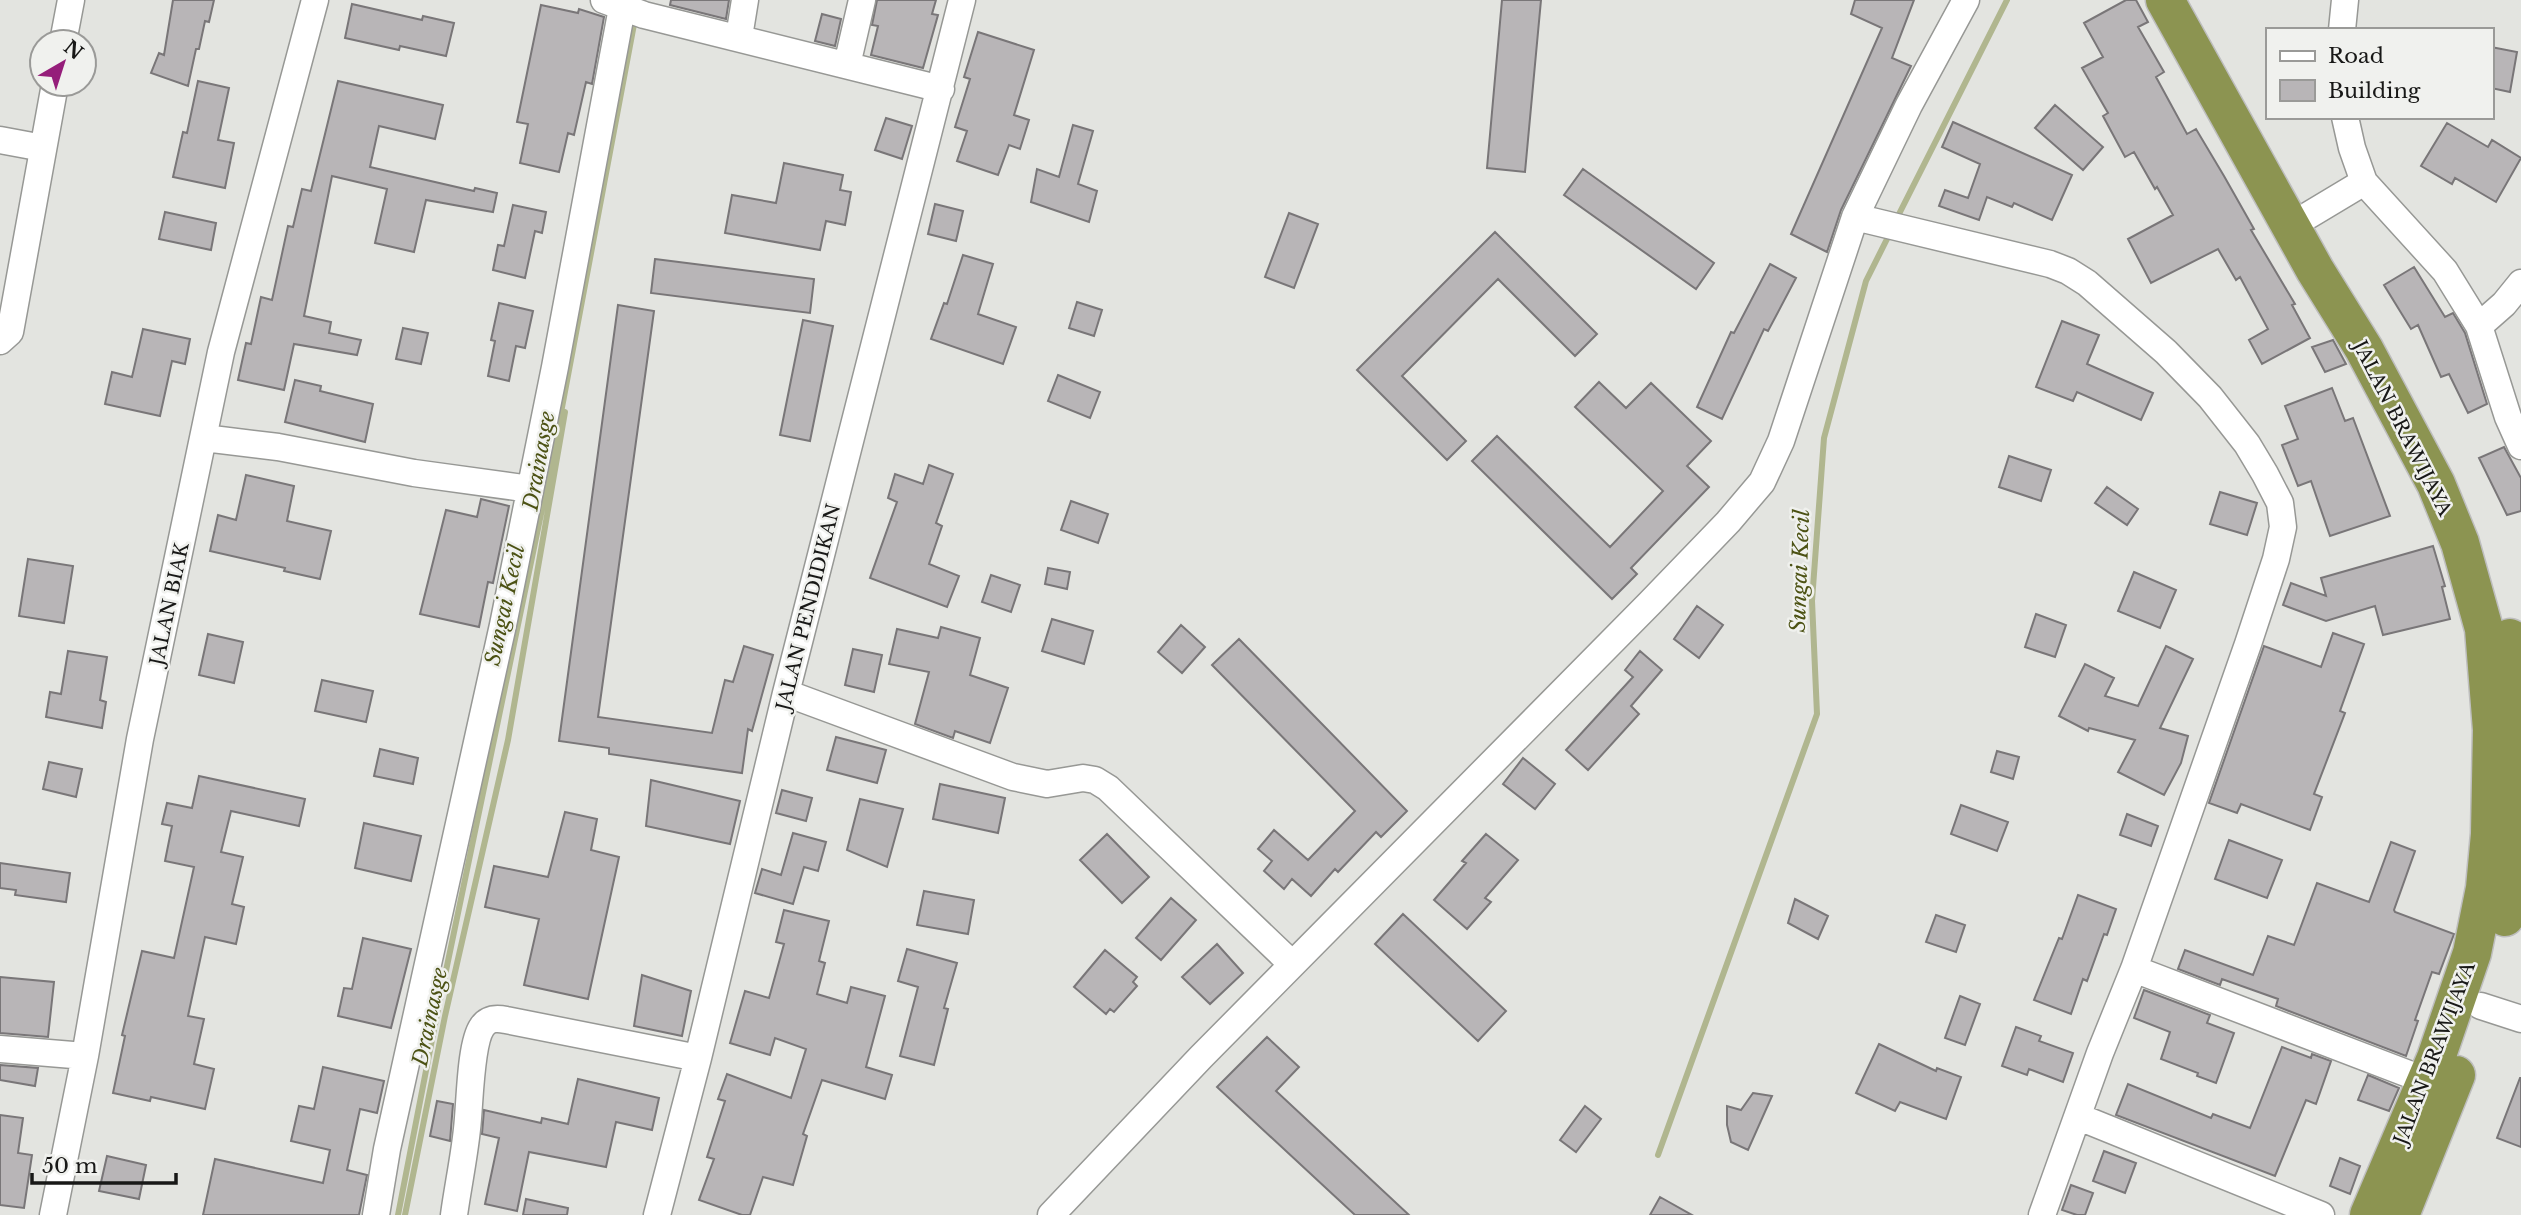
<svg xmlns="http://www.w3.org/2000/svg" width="2521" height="1215" font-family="'Libre Baskerville',serif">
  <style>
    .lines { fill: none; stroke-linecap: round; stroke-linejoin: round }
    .stream { stroke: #b0b68f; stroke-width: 6 }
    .building { fill: #b8b5b7; stroke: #797678; stroke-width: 2 }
    .minor-casing { stroke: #979895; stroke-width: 29 }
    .highway-casing { stroke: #bebebe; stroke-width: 41 }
    .minor { stroke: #fff; stroke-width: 26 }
    .highway { stroke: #8c9451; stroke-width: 38 }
    .labels { text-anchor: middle; stroke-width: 5; stroke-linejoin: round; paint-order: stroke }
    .street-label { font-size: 19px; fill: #181817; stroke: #f0f1ee }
    .water-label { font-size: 21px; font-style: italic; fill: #4c5214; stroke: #f0f1ee }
  </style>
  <rect width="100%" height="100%" fill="#e3e4e0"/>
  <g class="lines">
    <path class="stream" d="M1896,220L2007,0
      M1658,1155L1817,714L1812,601L1824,438L1866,281L1890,233
      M398,1215L437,1014L551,466L635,19
      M405,1215L445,1016L508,740L565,412"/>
  </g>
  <path class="building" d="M173,0H214L209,22L205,21L199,49H196L188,86L151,73L159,53L164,55Z
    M671,0H729L726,19L670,5Z
    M877,0H936L932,14L938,15L923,68L871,55L878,26L872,25Z
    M1502,0H1541L1525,172L1487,168Z
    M1855,0H1914L1892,58L1911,66L1841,210L1827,252L1791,234L1882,28L1851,14Z
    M2126,0H2136L2148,22L2138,27L2164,72L2156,77L2187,134L2196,129L2224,176L2254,229L2251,230L2295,304L2292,305L2310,338L2262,364L2249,340L2268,329L2240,277L2236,280L2218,249L2151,283L2128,239L2173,215L2157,187L2155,189L2134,152L2125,157L2103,116L2108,113L2082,68L2103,57L2084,23Z
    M352,4L422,20L423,16L454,23L446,56L400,46L399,50L345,38Z
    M541,5L578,13L579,9L604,17L592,84L586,82L574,135L568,133L559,172L520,163L528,124L517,122Z
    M822,14L841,19L835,46L815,41Z
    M978,32L1034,50L1014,115L1029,120L1020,149L1009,145L998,175L957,161L967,131L955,127L970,79L964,77Z
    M2491,47L2517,52L2510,92L2491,88Z
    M198,81L229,88L218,140L234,143L225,188L173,177L183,132L187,133Z
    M338,81L443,105L435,139L379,126L370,167L474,191L475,188L497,193L493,212L426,200L414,252L375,243L387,189L332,176L304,316L331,322L329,333L361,340L357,355L294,344L284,390L238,380L246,343L251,344L261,297L272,300L288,226L293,227L302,189L311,191Z
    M2055,105L2103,147L2083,170L2035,128Z
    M886,118L912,126L902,159L875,150Z
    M1953,122L2072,175L2052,220L2014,203L2012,207L1987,197L1979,220L1939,206L1945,190L1968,198L1980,164L1942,147Z
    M2447,123L2488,147L2492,140L2521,158L2496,202L2455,178L2452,184L2421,166Z
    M1073,125L1093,131L1078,184L1097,191L1089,222L1031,202L1037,169L1059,177Z
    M784,163L843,175L840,190L851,192L845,225L826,221L820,250L725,233L732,195L776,203Z
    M1583,169L1714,263L1696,289L1564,195Z
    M935,204L963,211L956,241L928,234Z
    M513,205L546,212L542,233L535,231L525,278L493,270L498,245L504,246Z
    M165,212L216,223L211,250L159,239Z
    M1289,213L1318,224L1294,288L1265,277Z
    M1495,232L1597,334L1575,356L1498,279L1402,376L1466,441L1447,460L1357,370Z
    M963,255L993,264L978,314L1016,327L1003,364L931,339L944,303L947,304Z
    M655,259L814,279L810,313L651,293Z
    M1770,264L1796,278L1768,331L1764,329L1722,419L1697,407L1731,332L1734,333Z
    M2414,267L2445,317L2453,313L2465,333L2487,404L2468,413L2449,374L2441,377L2418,325L2411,329L2384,285Z
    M1077,302L1102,310L1094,336L1069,328Z
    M499,303L533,311L525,348L516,346L509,381L488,376L495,341L491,340Z
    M618,305L654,311L598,717L712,733L725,680L733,682L744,646L773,655L752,731L748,729L742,773L609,754V748L559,741Z
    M803,320L833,326L810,441L780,435Z
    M2062,321L2099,335L2087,364L2153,393L2141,420L2077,392L2073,401L2036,387Z
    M403,328L428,333L421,364L396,359Z
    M143,329L190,339L185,364L172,361L160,416L105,404L112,372L132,377Z
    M2333,340L2346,364L2325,372L2312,347Z
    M1058,375L1100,392L1090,418L1048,401Z
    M295,380L321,386L320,391L373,404L365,442L285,422Z
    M1599,382L1626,408L1651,383L1711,441L1687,466L1709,487L1631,568L1637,574L1612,599L1472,461L1497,436L1610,547L1663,491L1575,407Z
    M2332,388L2345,421L2353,418L2390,516L2330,536L2311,481L2298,486L2282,445L2298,439L2285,406Z
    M2504,447L2521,478V511L2507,515L2479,458Z
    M2009,456L2051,470L2041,501L1999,487Z
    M929,465L953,474L936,523L942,526L929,564L959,576L947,607L870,578L897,502L888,498L895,474L923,484Z
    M246,475L294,486L287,521L331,531L320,579L284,571L285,568L210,551L218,515L236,520Z
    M2107,487L2138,509L2127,525L2095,503Z
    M2220,492L2257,503L2247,535L2210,524Z
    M481,499L509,506L493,583L488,582L479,627L420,614L446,510L477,517Z
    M1071,501L1108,514L1098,543L1061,530Z
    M2433,546L2445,586L2442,587L2450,619L2383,635L2375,606L2326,621L2283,605L2291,583L2326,596L2321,578Z
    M28,559L73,566L64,623L19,616Z
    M1048,568L1070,572L1067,589L1045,584Z
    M2134,572L2176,590L2160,628L2118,611Z
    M991,575L1020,585L1011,612L982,602Z
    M1697,606L1723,625L1699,658L1674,639Z
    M2036,614L2066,625L2055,657L2025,647Z
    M1052,619L1093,631L1084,664L1042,651Z
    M1181,625L1205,647L1182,673L1158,652Z
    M941,627L980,638L970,675L1008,688L990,743L955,731L953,738L915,724L929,672L889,664L897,629L938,638Z
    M2333,633L2364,644L2340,711L2345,713L2314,794L2322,797L2310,830L2241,804L2237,813L2209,803L2264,646L2321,667Z
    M208,634L243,642L234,683L199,675Z
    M1239,639L1407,811L1381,837L1376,832L1338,872L1335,869L1311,896L1292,879L1284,889L1264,871L1272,861L1258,849L1274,830L1308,860L1355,811L1212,665Z
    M2166,646L2193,659L2160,728L2188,736L2181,763L2164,795L2118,772L2135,740L2089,728L2088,731L2059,716L2085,664L2114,678L2105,696L2138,706Z
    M853,649L882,655L874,692L845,685Z
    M68,651L107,657L100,700L106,702L102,728L46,717L50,692L61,694Z
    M1640,651L1662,670L1631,706L1639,714L1588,770L1566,750L1633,677L1625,670Z
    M322,680L373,691L366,722L315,711Z
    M836,737L886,750L877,783L827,770Z
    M380,749L418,758L413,784L374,776Z
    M1997,751L2019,757L2013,779L1991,772Z
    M1523,758L1555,784L1535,809L1503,784Z
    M49,762L82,769L76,797L43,789Z
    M199,776L305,799L299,826L231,811L221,852L243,857L232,904L244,907L236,944L205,937L188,1016L204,1019L194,1064L214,1069L205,1109L151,1097L150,1101L113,1093L125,1036L122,1035L142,951L174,958L194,867L165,861L172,826L162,824L167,803L192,808Z
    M651,780L740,801L730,844L646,826Z
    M940,784L1005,798L998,833L933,819Z
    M782,790L812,798L806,821L776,813Z
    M860,799L903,809L887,867L847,850Z
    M1961,805L2008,822L1997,851L1951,834Z
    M565,812L597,819L591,850L619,857L588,999L524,985L539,919L485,907L494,866L548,877Z
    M2127,814L2158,826L2151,846L2120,835Z
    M364,823L421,836L411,881L355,868Z
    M793,833L826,842L818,871L804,867L793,904L755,893L762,869L781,875Z
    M1107,834L1149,877L1122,903L1080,860Z
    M1486,834L1518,860L1485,898L1491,902L1467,929L1434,900L1466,863L1462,861Z
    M2229,840L2282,860L2267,898L2215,879Z
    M2391,842L2415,851L2394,910L2395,912L2454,934L2439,974L2432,972L2415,1020L2418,1021L2406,1056L2276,1006L2278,999L2222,979L2220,985L2178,969L2185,950L2253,975L2268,936L2294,945L2317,883L2369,902Z
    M0,863L70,873L66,902L15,895L16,890L0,888Z
    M924,891L974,900L968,934L917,925Z
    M2078,895L2116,909L2107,935L2104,934L2087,981L2083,979L2071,1014L2034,1000L2059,938L2062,939Z
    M1171,898L1196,920L1161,960L1136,938Z
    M1795,899L1828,916L1818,939L1788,923Z
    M784,910L829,921L819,961L825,963L817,994L847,1003L851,987L885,996L866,1067L892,1075L885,1099L822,1080L803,1134L807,1136L793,1185L763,1177L750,1215H742L699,1200L714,1159L707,1157L725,1101L718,1099L727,1074L791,1098L806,1049L775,1038L770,1055L730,1043L745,991L769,998L784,944L776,942Z
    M1403,914L1506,1011L1478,1041L1375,944Z
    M1936,915L1965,925L1956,952L1926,942Z
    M363,938L411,949L391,1028L338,1016L344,988L352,989Z
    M1217,944L1243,973L1210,1004L1182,977Z
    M907,949L957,963L944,1008L948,1009L934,1065L900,1056L918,987L898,981Z
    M1105,950L1137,977L1133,982L1137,986L1114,1012L1110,1009L1106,1014L1074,987Z
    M642,975L691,991L682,1036L634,1026Z
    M0,977L54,982L48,1037L0,1033Z
    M2144,990L2210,1015L2207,1023L2234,1033L2216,1083L2197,1076L2198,1073L2161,1059L2170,1032L2134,1018Z
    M1960,996L1980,1004L1965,1045L1945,1038Z
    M2016,1027L2041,1036L2039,1041L2073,1053L2063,1082L2029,1069L2027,1075L2002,1066Z
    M1267,1037L1299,1067L1276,1091L1409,1215H1355L1217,1087Z
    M1879,1044L1936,1071L1937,1068L1961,1077L1946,1119L1900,1102L1895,1111L1856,1093Z
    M2282,1047L2311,1058L2312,1054L2331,1061L2316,1104L2306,1100L2275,1176L2116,1115L2128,1084L2211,1118L2213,1114L2250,1128Z
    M0,1065L38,1068L35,1086L0,1080Z
    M323,1067L384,1081L377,1113L360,1109L347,1170L367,1175L359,1215H203L215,1159L323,1183L330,1150L291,1141L299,1106L314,1109Z
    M2368,1075L2399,1088L2389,1111L2358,1100Z
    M2520,1078H2521V1147L2497,1138Z
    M578,1079L659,1098L652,1130L616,1122L606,1167L529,1152L517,1211L485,1204L499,1138L482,1134L484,1110L541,1123L542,1118L568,1124Z
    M1753,1093L1772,1096L1748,1150L1731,1142L1727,1125V1106L1741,1110Z
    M437,1101L453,1104L450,1141L430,1136Z
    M1585,1106L1601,1119L1576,1152L1560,1140Z
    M0,1115L23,1118L18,1153L32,1155L24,1208L0,1205Z
    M2104,1151L2136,1163L2125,1193L2093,1181Z
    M107,1156L146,1165L139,1199L99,1191Z
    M2340,1158L2360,1166L2350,1194L2330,1186Z
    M2071,1185L2093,1193L2085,1215H2077L2062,1210Z
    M1660,1197L1692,1215H1650Z
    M526,1199L568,1208L567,1215H523Z"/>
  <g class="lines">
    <defs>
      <path id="minor" d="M604,0L644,15L941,89
        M2342,30L2345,0
        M739,37L745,0
        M63,42L71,0
        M847,65L862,0
        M2345,117L2352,148L2364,182L2445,271L2479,326L2508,417L2521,446
        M0,140L43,148
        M2309,215L2364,182
        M1855,217L2050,264L2068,271L2087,283L2166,352L2210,397L2247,444L2265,474L2280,503L2283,527L2276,559L2248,644L2134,969L2100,1053L2042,1215
        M2479,326L2504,304L2521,283
        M0,341L10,332L55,84
        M204,438L278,447L414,473L530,489
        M786,693L1013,777L1047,784L1083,778L1095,780L1108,788L1292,964
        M2134,969L2440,1086
        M2481,1006L2521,1019
        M0,1049L85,1056
        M2079,1117L2321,1215
        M53,1215L85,1056L140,739L221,352L315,0
        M376,1215L387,1149L503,625L555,367L622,8
        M454,1215C458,1186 464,1158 467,1129C470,1105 470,1044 482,1027C488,1018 497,1018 506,1020L698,1058
        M657,1215L698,1058L786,693L962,0
        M1051,1215L1201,1057L1650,603L1728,522L1762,482L1781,441L1855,217L1909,105L1966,0"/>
      <path id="highway" d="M2165,0L2315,270L2364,349L2436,484L2460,543L2484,629L2492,730L2490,834L2485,888L2472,953L2436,1058L2369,1215
        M2510,638L2520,713L2521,790
        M2505,917L2515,860L2521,805
        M2400,1215L2456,1075"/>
    </defs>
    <use href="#minor" class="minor-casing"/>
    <use href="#highway" class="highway-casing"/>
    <use href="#minor" class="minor"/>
    <use href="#highway" class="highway"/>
  </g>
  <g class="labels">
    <g class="street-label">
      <text transform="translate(2403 428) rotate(63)" y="7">JALAN BRAWIJAYA</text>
      <text transform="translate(169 604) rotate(-78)" y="7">JALAN BIAK</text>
      <text transform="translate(808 607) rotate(-76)" y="7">JALAN PENDIDIKAN</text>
      <text transform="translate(2434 1053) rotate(-69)" y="7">JALAN BRAWIJAYA</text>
    </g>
    <g class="water-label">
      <text transform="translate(539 461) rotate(-80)" y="7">Drainasge</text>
      <text transform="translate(1800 571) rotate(-88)" y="7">Sungai Kecil</text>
      <text transform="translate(505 605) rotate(-78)" y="7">Sungai Kecil</text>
      <text transform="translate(430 1017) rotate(-78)" y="7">Drainasge</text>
    </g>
  </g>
  <rect x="2266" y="28" width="228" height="91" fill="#f0f1ee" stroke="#9a9a98" stroke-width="2"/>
  <rect x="2280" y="51" width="35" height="10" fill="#ffffff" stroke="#9a9a98" stroke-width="2"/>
  <text x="2328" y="63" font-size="21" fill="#181817">Road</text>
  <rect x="2280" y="80" width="35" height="21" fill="#b8b5b7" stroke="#9a9a98" stroke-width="2"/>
  <text x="2328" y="98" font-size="21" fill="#181817">Building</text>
  <g transform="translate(63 63) rotate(39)"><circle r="33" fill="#f0f1ee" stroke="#9a9a98" stroke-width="2"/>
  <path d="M0-5L12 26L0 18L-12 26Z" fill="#951e7a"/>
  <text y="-10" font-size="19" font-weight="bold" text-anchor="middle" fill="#181817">N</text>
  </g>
  <path d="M32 1173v10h144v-10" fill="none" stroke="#181817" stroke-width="3.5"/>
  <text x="42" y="1173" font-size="21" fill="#181817" stroke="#f0f1ee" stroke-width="5" paint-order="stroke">50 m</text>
</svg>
